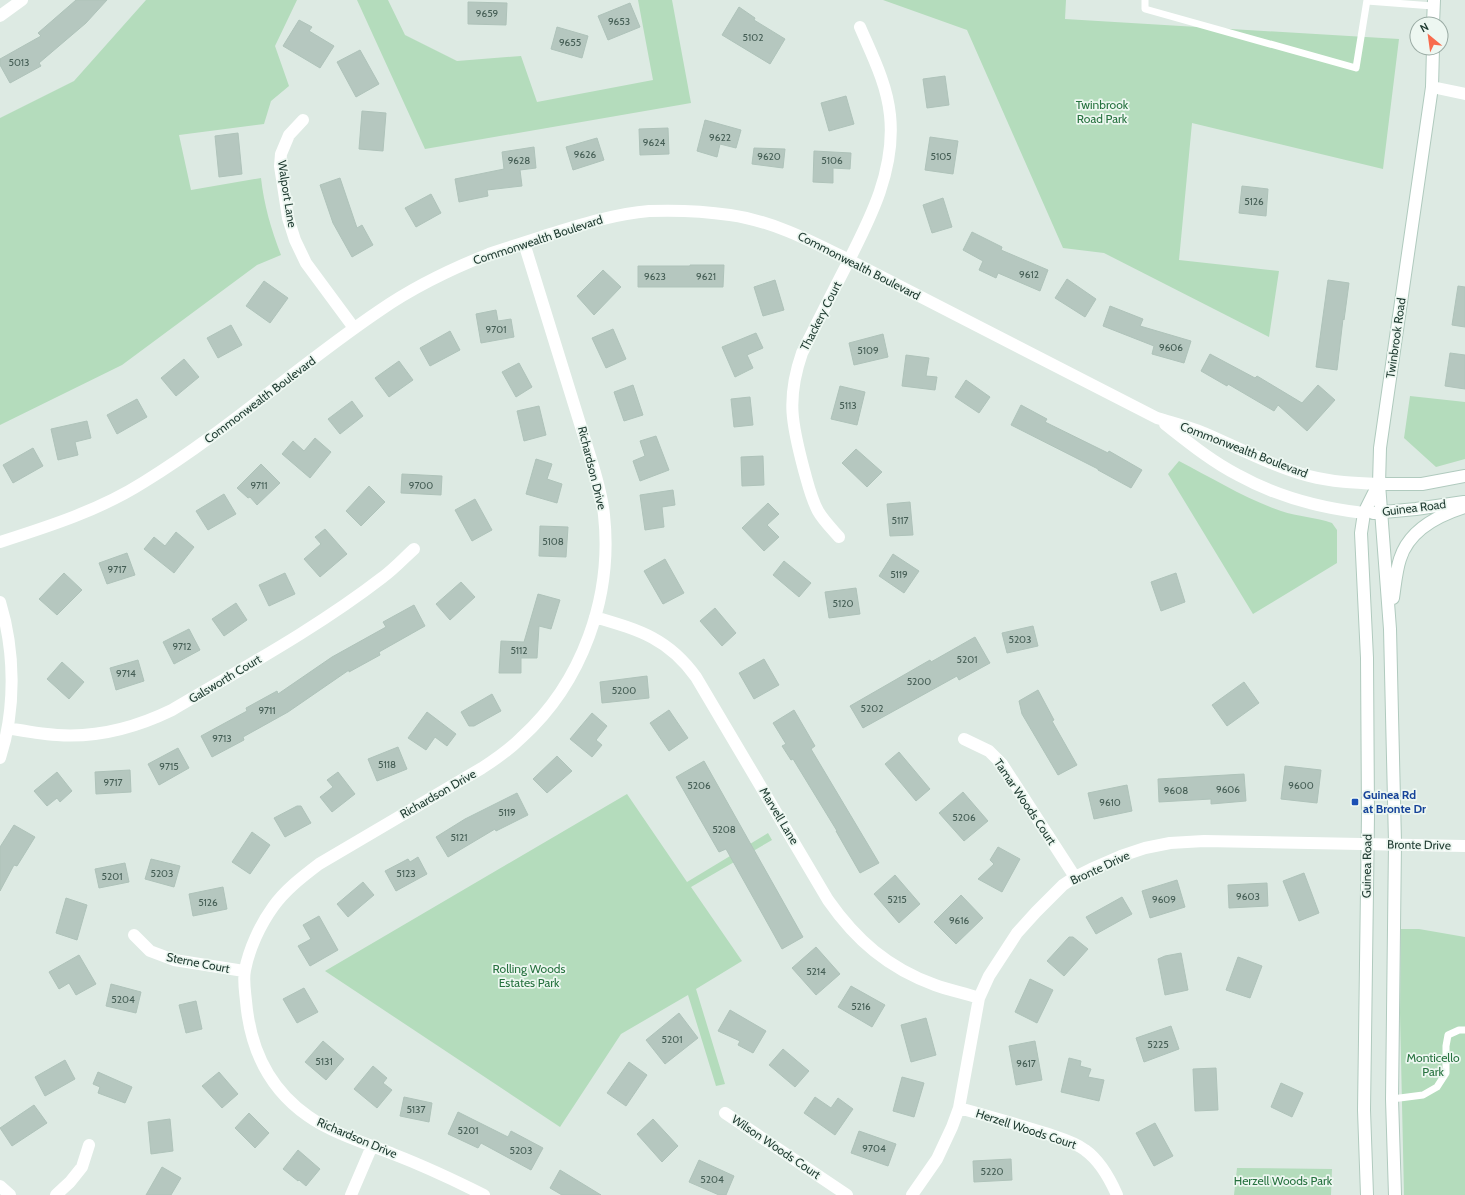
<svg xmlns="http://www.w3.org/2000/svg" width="1465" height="1195" font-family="Cabin,sans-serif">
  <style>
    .green { fill: #b4dcbc }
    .building { fill: #b5c7bf; stroke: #afc3ba }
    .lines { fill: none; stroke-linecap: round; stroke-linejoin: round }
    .secondary-casing { stroke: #b0cabe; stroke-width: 14 }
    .service { stroke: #fff; stroke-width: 7 }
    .minor { stroke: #fff; stroke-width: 12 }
    .tertiary { stroke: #fff; stroke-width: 12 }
    .secondary { stroke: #fff; stroke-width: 12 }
    .transit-dot { fill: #1a4fb4; stroke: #edf7f1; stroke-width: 1.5 }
    .labels { text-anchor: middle; stroke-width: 3.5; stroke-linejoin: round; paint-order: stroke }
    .number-label { font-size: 10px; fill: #445d54 }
    .park-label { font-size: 12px; fill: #27723f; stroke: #edf7f1 }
    .street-label { font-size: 12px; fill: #1e3a30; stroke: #edf7f1 }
    .transit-label { font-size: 12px; font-weight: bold; fill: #164399; stroke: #edf7f1; text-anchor: start }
  </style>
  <rect width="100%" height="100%" fill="#ddeae3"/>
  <path class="green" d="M146,0H297L275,46L289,86L271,101L264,124L179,135L191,190L261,178C264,205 271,229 281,255L257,265L122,365L0,425V118L74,81Z
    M357,0H388L405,35L457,61L521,56L537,102L653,80L638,0H672L691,103L425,149Z
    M883,0H1066L1065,19L1399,39L1383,169L1192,123L1179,260L1279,271L1269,337L1104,253L1063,248L967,30Z
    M1410,396L1465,402V459L1436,467L1404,438Z
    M1179,461C1212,478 1246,499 1281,511C1298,517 1316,517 1332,523L1337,530V563L1253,614L1168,474Z
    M627,794L687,882L768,833L772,840L691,887L742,961L696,989L725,1084L716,1086L688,995L621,1034L560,1127L325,971Z
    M1401,929H1419L1465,937V1195H1404L1400,1013Z
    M1237,1168L1332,1169L1331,1195H1234Z"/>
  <path class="building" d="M76,0H107L86,23L39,63L41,66L10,83L0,65V59L41,36L38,33Z
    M468,2L507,3L506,25L468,24Z
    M630,3L640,27L608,40L598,16Z
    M739,7L755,18L754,20L785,39L770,64L722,35Z
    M299,20L312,27L309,31L334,46L320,68L283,46Z
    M557,27L588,36L582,58L551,49Z
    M360,50L379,84L356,97L337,62Z
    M945,76L949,105L927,108L923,79Z
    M846,96L854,124L829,131L821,103Z
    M362,111L386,113L383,151L359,149Z
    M705,120L741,130L736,148L720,144L717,157L697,151Z
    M668,128L669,154L640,155L639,129Z
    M238,133L242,174L219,177L215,136Z
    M930,137L958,141L953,174L925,170Z
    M597,138L604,160L573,170L566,147Z
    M534,147L536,168L520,170L522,186L487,190L488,196L459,202L455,179L504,169L502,152Z
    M754,148L785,149L783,168L752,164Z
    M814,151L851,153L850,169L833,168V183L813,182Z
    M340,178L357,228L362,225L373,245L352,257L333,223L320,185Z
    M1242,186L1268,189L1266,216L1239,213Z
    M431,194L441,213L416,227L405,208Z
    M943,198L952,227L932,233L923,205Z
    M972,232L1002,247L1001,250L1048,270L1040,291L998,273L996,278L979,270L983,261L963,250Z
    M690,265H724L723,287H638V266H690Z
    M603,270L621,287L594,315L577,296Z
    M1067,279L1096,299L1085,317L1055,298Z
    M775,280L784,310L763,316L754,287Z
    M1328,280L1349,283L1344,320L1343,319L1337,370L1316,367Z
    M264,281L288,298L270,323L246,306Z
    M1458,286L1465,287V327L1452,325Z
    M1110,306L1143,319L1140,326L1191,341L1184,363L1152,354L1154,346L1103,326Z
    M496,310L498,321L511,319L514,337L481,343L476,314Z
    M231,325L242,345L218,358L207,338Z
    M613,329L626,359L606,368L592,338Z
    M450,331L460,350L430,366L420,348Z
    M756,333L763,348L747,355L753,368L735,377L722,347Z
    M883,334L888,357L854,365L849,343Z
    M1450,353L1465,355V389L1445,386Z
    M1210,354L1255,378L1257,376L1302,403L1318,385L1335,400L1307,431L1278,405L1274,411L1228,384L1227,386L1201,371Z
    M906,355L929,358L926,376L937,377L935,390L902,386Z
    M184,359L199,377L176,396L161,378Z
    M399,361L413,380L389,397L375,378Z
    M519,363L532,387L516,397L502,372Z
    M966,380L990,397L979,413L955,397Z
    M633,385L643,415L624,421L614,392Z
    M840,386L865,392L857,425L831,419Z
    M750,397L753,425L734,427L731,399Z
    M137,399L147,417L117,434L107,415Z
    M352,401L363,416L340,434L328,419Z
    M1021,405L1047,419L1045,422L1108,453L1109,451L1142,470L1131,488L1098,470V469L1011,425Z
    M539,406L546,435L524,441L517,411Z
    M87,421L91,438L75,442L78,455L58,460L51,429Z
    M656,436L669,470L640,481L633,461L645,456L640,441Z
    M315,438L331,452L310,478L282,454L293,441L304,451Z
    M33,448L43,466L13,483L3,465Z
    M856,449L882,472L867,487L842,463Z
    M763,456L764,485L742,486L741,457Z
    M536,459L552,464L547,479L562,484L557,503L526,494Z
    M261,464L280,483L257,505L250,497L248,498L237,488Z
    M402,474L442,476L441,495L401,493Z
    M369,486L385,502L361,526L346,511Z
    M673,490L675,505L662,507L664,527L645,530L640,495Z
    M224,494L236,514L208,530L196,511Z
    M475,499L492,530L472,541L455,510Z
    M910,502L913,535L890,536L887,504Z
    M768,503L779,514L767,525L779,537L764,551L742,528Z
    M540,526L568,527L566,557L539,556Z
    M325,529L347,554L320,577L304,559L321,544L315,537Z
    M176,532L194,547L174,573L144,549L154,537L165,546Z
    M127,553L135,575L107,584L99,563Z
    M893,554L919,571L904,593L879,576Z
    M665,559L684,593L663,604L644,571Z
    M784,561L811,583L799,597L773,575Z
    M64,573L82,590L57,615L39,599Z
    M285,573L295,594L269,606L259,585Z
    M1176,573L1185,602L1161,611L1151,582Z
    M461,582L475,597L450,620L436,604Z
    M856,588L860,614L829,618L825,592Z
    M538,594L560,600L551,629L539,626L537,658H521V673H499L501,641L524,642Z
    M236,603L247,620L224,636L212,619Z
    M414,605L425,626L379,652L380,655L349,672V670L288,712L243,737L244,740L212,757L201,736L247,711L246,708L277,691L278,694L332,657L386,627L383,622Z
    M715,608L736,633L722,646L700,621Z
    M1033,626L1038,646L1007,653L1002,633Z
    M189,629L200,650L174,664L163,642Z
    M975,637L990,663L959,680L957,676L863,728L850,706L930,660L931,662Z
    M764,659L779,685L754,699L739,673Z
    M138,660L144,681L116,690L110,668Z
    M62,662L84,682L69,699L47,679Z
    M647,676L649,698L602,703L600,682Z
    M1244,682L1259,703L1227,726L1212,705Z
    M1038,690L1054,720L1052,721L1077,765L1058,775L1022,714L1019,701Z
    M492,694L501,711L474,726H469L461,712Z
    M669,710L688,738L669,751L650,723Z
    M794,710L815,746L811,749L879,863L860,873L836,831H837L793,759L791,760L782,746L786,744L773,723Z
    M427,712L456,734L447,746L435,737L426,750L408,738Z
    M592,713L607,726L596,740L602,745L592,757L570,739Z
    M398,747L407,769L377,781L368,759Z
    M178,748L189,768L159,785L148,764Z
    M899,752L930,789L916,801L885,764Z
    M557,756L572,771L547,793L533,779Z
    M704,761L803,937L782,949L726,849L719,852L676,777Z
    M1285,766L1321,770L1317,803L1281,799Z
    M130,770L131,792L96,794L95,772Z
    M57,772L72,791L60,802L57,798L47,806L34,791Z
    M338,772L355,794L332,812L320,797L333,787L327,780Z
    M1244,774L1246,801L1211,804V799L1159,802L1158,779Z
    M1127,785L1132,811L1094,819L1088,793Z
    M963,792L988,821L964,841L939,813Z
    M517,793L528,815L496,831L495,829L448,857L436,837L465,819Z
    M297,806H301L311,823L285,837L274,818Z
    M14,825L35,837L17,866L14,865L0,891V847Z
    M252,832L270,845L250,874L232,862Z
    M998,847L1020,859L1002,892L978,879L994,864L990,860Z
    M418,857L427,874L396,891L385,871L408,859L410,862Z
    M151,859L180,866L174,887L145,879Z
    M125,863L129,882L99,888L95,869Z
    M1304,873L1319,913L1299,921L1283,881Z
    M895,875L920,904L899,923L874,894Z
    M1177,880L1185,907L1150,918L1142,891Z
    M363,882L374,895L348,917L337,904Z
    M1267,883L1268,906L1229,908L1228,885Z
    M223,887L227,909L193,916L189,894Z
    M961,895L983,918L956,944L934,922Z
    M1122,897L1132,914L1096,934L1086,917Z
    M66,898L87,905L77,940L56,933Z
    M319,916L338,950L310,966L298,946L311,939L303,925Z
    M1069,937H1073L1088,949L1064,976L1047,961Z
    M816,947L840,974L816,995L792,968Z
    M1181,953L1188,990L1165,995L1158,959L1165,956Z
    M79,955L96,984L76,995L69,983L59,989L49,972Z
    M1238,957L1262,966L1250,998L1226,990Z
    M1030,979L1053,990L1037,1023L1015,1012Z
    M111,984L141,992L136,1013L106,1006Z
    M851,986L885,1005L872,1027L838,1007Z
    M304,988L318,1012L297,1023L283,999Z
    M196,1001L202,1029L186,1033L179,1005Z
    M730,1010L766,1031L753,1053L738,1045L740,1041L718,1031Z
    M679,1013L698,1038L665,1064L646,1040Z
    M926,1018L936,1055L911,1062L901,1025Z
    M1171,1026L1179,1049L1144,1062L1136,1038Z
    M323,1041L344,1059L326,1080L305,1062Z
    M1035,1041L1042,1080L1016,1085L1009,1046Z
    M783,1049L809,1071L795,1087L769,1065Z
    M1069,1058L1081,1061L1080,1066L1091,1069L1088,1077L1104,1080L1099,1101L1061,1092Z
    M65,1060L75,1079L45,1096L35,1077Z
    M629,1062L647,1075L626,1106L607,1093Z
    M373,1066L387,1078L383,1083L392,1090L377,1108L354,1089Z
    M1216,1068L1218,1110L1195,1111L1193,1069Z
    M98,1072L132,1087L125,1103L98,1093L100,1087L93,1084Z
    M219,1072L238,1094L222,1108L202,1086Z
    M902,1077L924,1083L914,1117L893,1111Z
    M1281,1083L1303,1093L1292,1117L1271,1107Z
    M404,1097L432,1103L429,1122L400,1116Z
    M815,1097L831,1108L838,1098L853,1109L835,1135L804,1113Z
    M34,1105L47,1123L12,1146L0,1128Z
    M458,1112L508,1137L511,1131L543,1148L531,1170L481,1143L478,1148L448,1134Z
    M249,1113L269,1133L255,1148L235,1128Z
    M170,1119L173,1151L151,1154L148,1122Z
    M653,1119L678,1146L662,1162L637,1134Z
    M1155,1123L1173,1156L1154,1166L1136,1133Z
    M859,1131L896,1144L888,1166L851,1153Z
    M298,1150L320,1169L306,1186L299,1180L298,1181L283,1169Z
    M1011,1159L1012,1180L974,1182L973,1161Z
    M699,1160L734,1176L726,1195H719L689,1182Z
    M162,1167L181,1178L171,1195H146Z
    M560,1170L601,1195H562L550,1188Z"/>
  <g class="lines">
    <defs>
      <path id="secondary" d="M1433,24L1434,0
        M1379,484H1422L1465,476
        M1373,513L1416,509L1464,502
        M1393,598C1395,585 1396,571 1400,559C1409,530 1439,515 1465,507
        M1367,1195L1364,1110L1365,1039L1368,814L1367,658L1361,533L1364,513L1378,485
        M1395,1195L1392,1099L1395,843L1390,629L1379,484L1380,448L1432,87L1433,48"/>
    </defs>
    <use href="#secondary" class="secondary-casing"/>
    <path class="service" d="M1145,0V9L1356,68L1367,0
      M1367,1L1433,6
      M1392,1099L1423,1095L1437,1087L1446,1073V1046L1448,1035L1459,1030H1465"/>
    <path class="minor" d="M0,16L22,0
      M1432,87L1465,94
      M303,120L289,135L281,154L280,166L288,218L295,240L306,263L354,328
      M839,537C832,529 823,520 818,511C811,498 808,484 804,470C792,425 786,399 802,353C816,325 830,297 844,270C869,221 896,171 890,115C887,84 872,55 860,27
      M0,602C15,651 16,709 0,758
      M595,617C639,630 668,638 696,677L828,900C856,940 888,968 935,985C949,990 964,993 979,998
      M8,728C24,731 41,734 57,735C98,738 135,728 172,710C243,668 317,628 383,577C394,569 404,558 414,549
      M964,739L989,751L1002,764L1075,877
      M134,935L150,951L174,960L244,971
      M959,1108C988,1116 1017,1124 1045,1133C1059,1138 1073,1141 1085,1150C1099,1160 1110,1179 1117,1195
      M725,1113L847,1195
      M0,1186L10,1195
      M56,1195L70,1182L82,1167L89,1145
      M351,1195L372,1146
      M484,1195C454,1180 424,1166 393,1154C367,1144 330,1132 308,1116C268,1088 250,1048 246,1001C245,991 243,980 245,970C249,949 260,925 273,907C285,890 302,877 319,864L482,768C496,759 509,750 521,738C582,683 613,597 604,515C602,495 596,475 590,456L524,243
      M912,1195L937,1159L952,1127L959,1108L979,998L989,976L1017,933L1036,912L1063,885L1075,877L1091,869L1121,856L1145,848L1170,843L1204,841L1465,846"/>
    <path class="tertiary" d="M1165,424C1188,442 1211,461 1238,475C1276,496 1320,508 1364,513
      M0,542C50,526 100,510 144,482C227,431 299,365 379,311C412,288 451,269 489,254C508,247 528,242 547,235C580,225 614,214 649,211C676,210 703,211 730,215C773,221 811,241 849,260L1157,418C1173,423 1189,427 1204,433C1239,448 1272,466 1309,476C1332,482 1355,483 1379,484"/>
    <use href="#secondary" class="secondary"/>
  </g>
  <rect class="transit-dot" x="1351" y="798" width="8" height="8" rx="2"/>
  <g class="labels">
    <g class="number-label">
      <text x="487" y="17">9659</text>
      <text x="619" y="25">9653</text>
      <text x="753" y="41">5102</text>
      <text x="570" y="46">9655</text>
      <text x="19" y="66">5013</text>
      <text x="720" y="141">9622</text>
      <text x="654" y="146">9624</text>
      <text x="585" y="158">9626</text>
      <text x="769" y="160">9620</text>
      <text x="941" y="160">5105</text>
      <text x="519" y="164">9628</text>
      <text x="832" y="164">5106</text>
      <text x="1254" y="205">5126</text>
      <text x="1029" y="278">9612</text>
      <text x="655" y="280">9623</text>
      <text x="706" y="280">9621</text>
      <text x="496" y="333">9701</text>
      <text x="1171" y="351">9606</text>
      <text x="868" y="354">5109</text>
      <text x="848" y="409">5113</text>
      <text x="259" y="489">9711</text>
      <text x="421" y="489">9700</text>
      <text x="900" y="524">5117</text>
      <text x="553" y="545">5108</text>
      <text x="117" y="573">9717</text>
      <text x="899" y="578">5119</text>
      <text x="843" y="607">5120</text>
      <text x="1020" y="643">5203</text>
      <text x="182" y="650">9712</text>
      <text x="519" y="654">5112</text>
      <text x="967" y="663">5201</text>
      <text x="126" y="677">9714</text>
      <text x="919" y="685">5200</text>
      <text x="624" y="694">5200</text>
      <text x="872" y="712">5202</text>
      <text x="267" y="714">9711</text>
      <text x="222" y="742">9713</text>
      <text x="387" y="768">5118</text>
      <text x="169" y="770">9715</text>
      <text x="113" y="786">9717</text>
      <text x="699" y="789">5206</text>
      <text x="1301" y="789">9600</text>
      <text x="1228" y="793">9606</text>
      <text x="1176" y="794">9608</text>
      <text x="1110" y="806">9610</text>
      <text x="507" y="816">5119</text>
      <text x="964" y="821">5206</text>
      <text x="724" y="833">5208</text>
      <text x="459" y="841">5121</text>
      <text x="162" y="877">5203</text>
      <text x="406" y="877">5123</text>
      <text x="112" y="880">5201</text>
      <text x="1248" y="900">9603</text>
      <text x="897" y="903">5215</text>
      <text x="1164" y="903">9609</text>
      <text x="208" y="906">5126</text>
      <text x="959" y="924">9616</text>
      <text x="816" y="975">5214</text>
      <text x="123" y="1003">5204</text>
      <text x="861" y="1010">5216</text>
      <text x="672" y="1043">5201</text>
      <text x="1158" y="1048">5225</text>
      <text x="324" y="1065">5131</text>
      <text x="1026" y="1067">9617</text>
      <text x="416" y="1113">5137</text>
      <text x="468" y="1134">5201</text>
      <text x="874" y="1152">9704</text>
      <text x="521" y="1154">5203</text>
      <text x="992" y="1175">5220</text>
      <text x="712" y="1183">5204</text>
    </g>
    <g class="park-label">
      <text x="1102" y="109">Twinbrook<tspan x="1102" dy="14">Road Park</tspan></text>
      <text x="529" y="973">Rolling Woods<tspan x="529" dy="14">Estates Park</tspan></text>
      <text x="1433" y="1062">Monticello<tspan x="1433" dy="14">Park</tspan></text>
      <text x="1283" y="1185">Herzell Woods Park</text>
    </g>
    <g class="street-label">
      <text transform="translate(287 194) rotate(81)" y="4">Walport Lane</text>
      <text transform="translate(538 240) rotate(-18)" y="4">Commonwealth Boulevard</text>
      <text transform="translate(859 266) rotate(27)" y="4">Commonwealth Boulevard</text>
      <text transform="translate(821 316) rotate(-63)" y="4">Thackery Court</text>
      <text transform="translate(1396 338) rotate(-82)" y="4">Twinbrook Road</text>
      <text transform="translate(260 400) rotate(-37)" y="4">Commonwealth Boulevard</text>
      <text transform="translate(1244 450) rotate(21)" y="4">Commonwealth Boulevard</text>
      <text transform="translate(592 468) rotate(76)" y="4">Richardson Drive</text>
      <text transform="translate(1414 508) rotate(-7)" y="4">Guinea Road</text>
      <text transform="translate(225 679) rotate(-31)" y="4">Galsworth Court</text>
      <text transform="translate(438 794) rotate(-30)" y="4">Richardson Drive</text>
      <text transform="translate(1025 802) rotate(56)" y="4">Tamar Woods Court</text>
      <text transform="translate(779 816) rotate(59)" y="4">Marvell Lane</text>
      <text transform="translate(1419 845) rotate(1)" y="4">Bronte Drive</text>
      <text transform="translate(1367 866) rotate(-89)" y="4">Guinea Road</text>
      <text transform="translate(1100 868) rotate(-25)" y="4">Bronte Drive</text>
      <text transform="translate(198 963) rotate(11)" y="4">Sterne Court</text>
      <text transform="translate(1026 1129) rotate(18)" y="4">Herzell Woods Court</text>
      <text transform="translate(357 1138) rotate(23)" y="4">Richardson Drive</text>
      <text transform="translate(776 1147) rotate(34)" y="4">Wilson Woods Court</text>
    </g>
    <g class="transit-label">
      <text x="1363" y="799">Guinea Rd<tspan x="1363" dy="14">at Bronte Dr</tspan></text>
    </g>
  </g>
  <g transform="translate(1429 36) rotate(331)"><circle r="19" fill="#edf7f1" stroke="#9aaba4"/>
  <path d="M0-3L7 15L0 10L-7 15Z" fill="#f86b4d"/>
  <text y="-6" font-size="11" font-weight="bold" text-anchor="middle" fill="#1e3a30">N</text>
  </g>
</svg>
